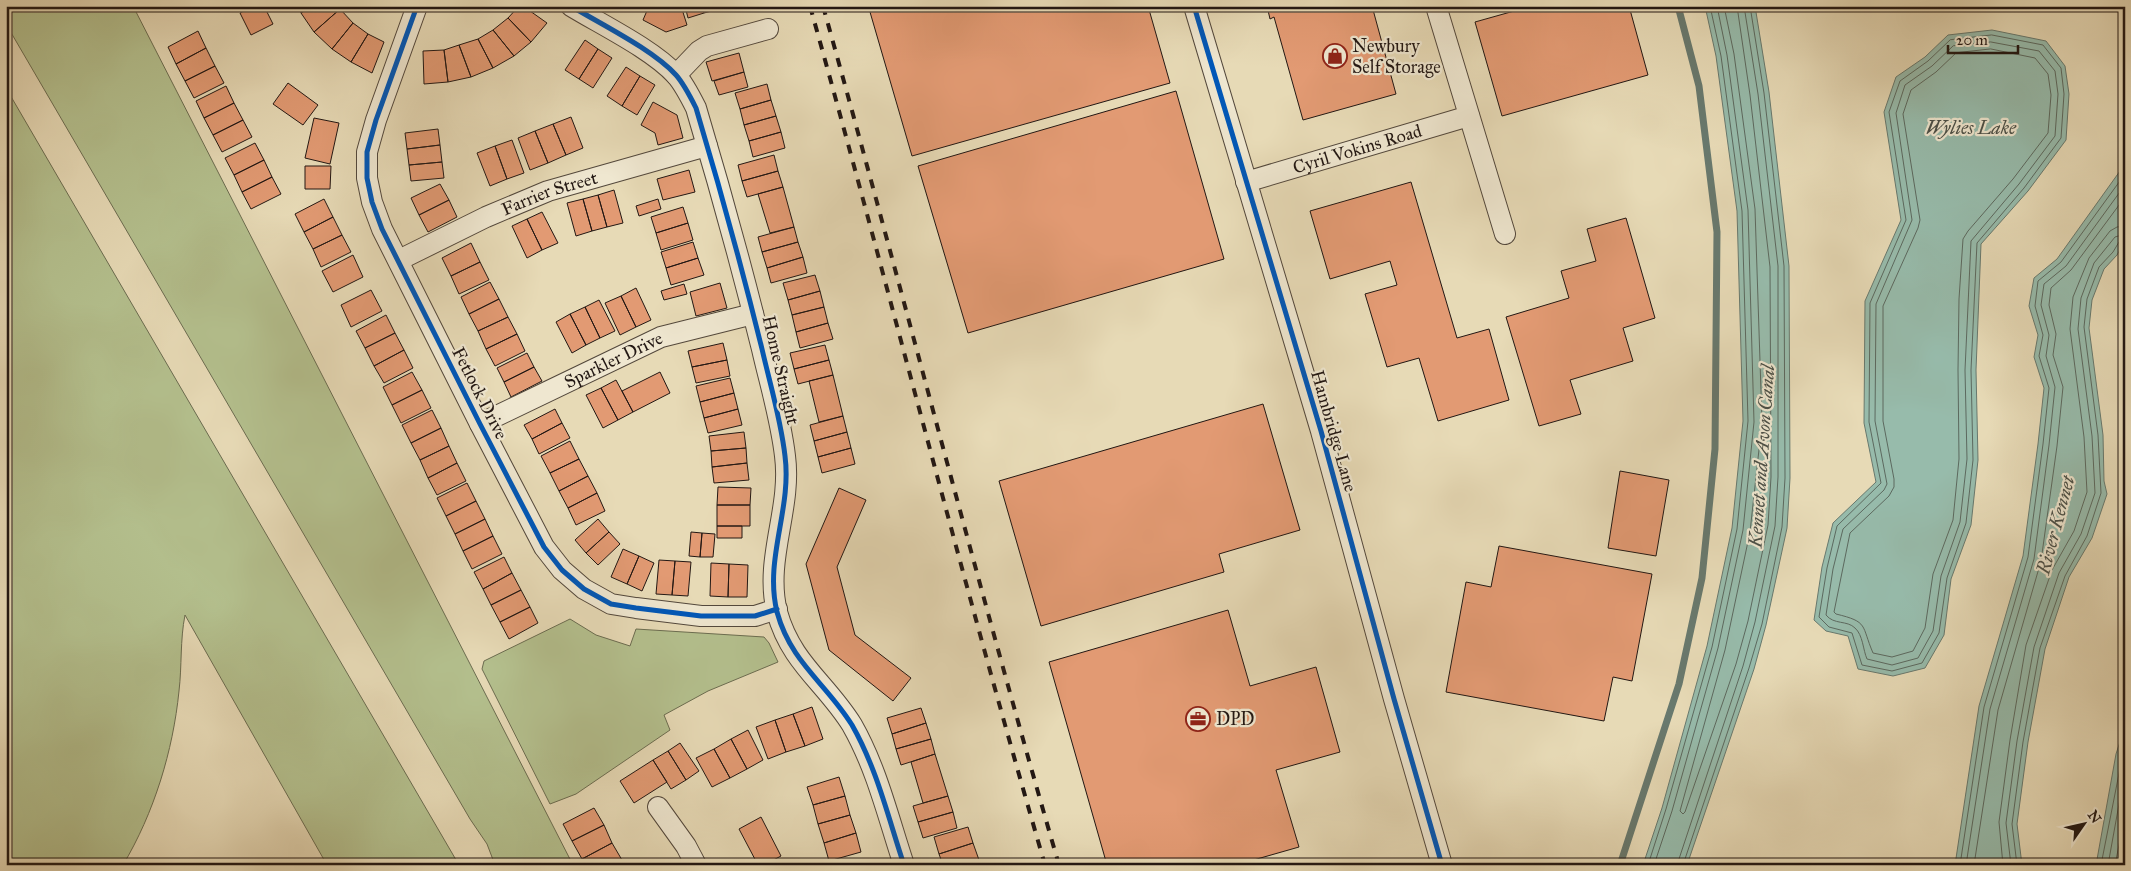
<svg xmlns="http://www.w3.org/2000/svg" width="2131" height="871" font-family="'IM FELL Great Primer',serif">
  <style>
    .green { fill: #b4c08e; stroke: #6b6c50 }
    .water { fill: #97bbab; stroke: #68796e }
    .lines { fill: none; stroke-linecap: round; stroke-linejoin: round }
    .shore { stroke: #5c695f; stroke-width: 1 }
    .stream { stroke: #68796e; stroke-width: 7 }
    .building { fill: #e29a73; stroke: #221713 }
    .minor-casing { stroke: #53483c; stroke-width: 22 }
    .minor { stroke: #efe7d0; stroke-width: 20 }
    .rail { stroke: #221713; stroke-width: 4; stroke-dasharray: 9 9; stroke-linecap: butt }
    .cycleway-casing { stroke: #efe7d0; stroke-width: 8 }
    .cycleway { stroke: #0057b8; stroke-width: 5 }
    .labels { text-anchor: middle; stroke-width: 4.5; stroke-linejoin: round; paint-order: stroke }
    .poi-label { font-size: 18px; fill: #221713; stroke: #efe7d0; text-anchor: start }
    .street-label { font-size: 18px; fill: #221713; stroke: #efe7d0 }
    .water-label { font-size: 19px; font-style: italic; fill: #4b5048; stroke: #efe7d0 }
  </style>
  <rect width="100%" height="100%" fill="#e7dab6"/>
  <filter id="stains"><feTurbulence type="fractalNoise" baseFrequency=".004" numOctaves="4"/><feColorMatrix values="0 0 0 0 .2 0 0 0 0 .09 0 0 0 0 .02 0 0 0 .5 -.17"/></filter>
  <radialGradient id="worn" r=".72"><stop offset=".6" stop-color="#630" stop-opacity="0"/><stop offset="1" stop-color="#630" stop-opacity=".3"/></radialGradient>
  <path class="green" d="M6,6H133L573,865H495L487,844L470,819L6,24Z
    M6,88L459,865H327L185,615C180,640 182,666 179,691C173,751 154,813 123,865H6Z
    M570,619L596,635L630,646L636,629L764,637L769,643L778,662L708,691L664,715L670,730L576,794L550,804L482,669L484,661Z"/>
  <path class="water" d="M1705,6H1755L1769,92L1789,266L1790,478L1787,528L1766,625L1754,669L1687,865H1643L1662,808L1707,646L1732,528L1743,421L1737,211L1716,56Z
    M1992,30L2046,41L2065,66L2069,94L2066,140L2028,191L1981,244L1976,370L1978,460L1971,525L1951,579L1944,635L1925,668L1893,676L1858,669L1848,636L1826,631L1814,620L1822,567L1833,523L1876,482L1864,423L1865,301L1901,220L1884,112L1896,77L1925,57L1948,35Z
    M2125,164V241L2117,255L2104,269L2092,300L2089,328L2103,435L2104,481L2107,494L2092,538L2069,577L2045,649L2028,742L2017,824L2022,865H1955L1979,706L2023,556L2038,444L2044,388L2034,357L2038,335L2029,306L2034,278L2057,259Z
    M2125,726V865H2096L2116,754Z"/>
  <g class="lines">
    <path class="shore" d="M1724,6L1734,54L1755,209L1762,422L1750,532L1725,650L1680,811L1683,814L1685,812L1736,664L1748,621L1768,525L1771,477L1770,267L1750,95L1737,6
      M1992,35L2043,45L2061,68L2064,94L2061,138L2024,188L1977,243L1971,370L1973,460L1966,523L1947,578L1939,633L1922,663L1892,671L1862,665L1852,633L1829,627L1819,617L1827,568L1837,526L1881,483L1869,422L1870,303L1906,220L1889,112L1900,81L1928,61L1950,40Z
      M1991,42L2039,51L2055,71L2058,94L2055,136L2019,184L1971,241L1965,370L1967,459L1960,522L1941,576L1933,631L1918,658L1892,665L1867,659C1863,650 1863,635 1855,628C1847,620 1834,625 1826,615L1833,569L1843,529L1884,490L1887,484L1875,421L1876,304L1912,220L1896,113L1905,85L1932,66L1953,46Z
      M1991,49L2035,58L2048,74L2051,95L2048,133L2013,179L1968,231L1963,239L1959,299L1958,370L1959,459L1953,520L1933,574L1925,628L1913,651L1892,657L1873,653C1861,625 1869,622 1836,614L1834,612L1850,533L1889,496L1894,487V479L1883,421V306L1918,228L1920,220L1903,114L1911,90L1936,72L1956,53Z
      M1648,865L1666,809L1712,647L1737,529L1748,421L1742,211L1721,56L1710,6
      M1654,865L1672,811L1718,648L1743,530L1754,422L1748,210L1727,55L1717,6
      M1677,865L1743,666L1755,622L1775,526L1778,477V266L1758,94L1744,6
      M1683,865L1749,668L1762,624L1782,527L1785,478L1784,266L1764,93L1750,6
      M1960,865L1984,707L2028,557L2043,444L2049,388L2039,356L2043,335L2035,306L2038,281L2061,262L2125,174
      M1966,865L1990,709L2034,559L2049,445L2055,387L2046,356L2049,335L2041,305L2044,284L2066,266L2125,185
      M1974,865L1998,710L2041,561L2057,446L2063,387L2053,355L2056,334L2049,305L2051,288L2071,270L2125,197
      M2003,865L1999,822L2010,740L2026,645L2052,570L2074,531L2087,492L2084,437L2070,329L2073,297L2089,258L2110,231L2117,227L2125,226
      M2011,865L2006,823L2017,741L2034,647L2059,573L2081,534L2095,493L2092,436L2078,329L2081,298L2094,263L2115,237L2125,234
      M2017,865L2012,824L2023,742L2040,648L2065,576L2087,536L2101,493L2098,435L2084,327L2087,299L2099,267L2113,252L2119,242L2125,240
      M2101,865L2125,743
      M2108,865L2125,771
      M2115,865L2125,815"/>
    <path class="stream" d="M1620,865L1679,684L1702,578L1715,449L1717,232L1699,86L1678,6"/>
  </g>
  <path class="building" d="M253,6H264L273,24L251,35L240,13Z
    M297,6H311L301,13Z
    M311,6H337L340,9L314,32L301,13Z
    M519,6H523L547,23L531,42L508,18Z
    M649,6H681L687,25L666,32L643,20Z
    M685,6H701L704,13L688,18Z
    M701,6H718L719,9L704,13Z
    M891,6H1148L1170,83L912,156L870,12Z
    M1267,6H1372L1396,94L1303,120L1274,17L1270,19Z
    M1532,6H1629L1648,75L1502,116L1475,22Z
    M340,9L353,23L332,49L314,32Z
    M508,18L531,42L514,56L493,30Z
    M353,23L368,34L351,62L332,49Z
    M493,30L514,56L493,68L478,39Z
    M198,31L206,48L176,64L168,47Z
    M368,34L384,42L372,73L351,62Z
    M478,39L493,68L471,77L459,45Z
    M585,40L598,49L579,79L565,70Z
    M459,45L471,77L448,82L444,50Z
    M206,48L215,66L185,81L176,64Z
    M598,49L612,58L593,88L579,79Z
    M444,50L448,82L424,84L423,51Z
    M739,53L744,72L712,81L706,62Z
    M215,66L224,83L194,98L185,81Z
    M626,67L640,76L622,106L607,96Z
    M744,72L748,87L719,95L714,81Z
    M640,76L655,85L637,115L622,106Z
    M288,83L318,105L303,125L273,104Z
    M767,84L771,100L740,109L735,93Z
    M226,86L234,103L204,118L196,101Z
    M1176,91L1224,259L968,333L918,166Z
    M771,100L776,116L744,125L740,109Z
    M653,102L677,115L683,138L658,145L655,133L641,125Z
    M234,103L243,120L213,135L204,118Z
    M776,116L781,132L749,141L744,125Z
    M571,117L583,148L566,155L553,124Z
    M314,118L339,123L330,164L305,158Z
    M243,120L252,137L222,152L213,135Z
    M553,124L566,155L548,163L535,131Z
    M438,129L440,145L407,149L405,133Z
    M535,131L548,163L530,170L518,138Z
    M781,132L785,148L753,157L749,141Z
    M512,140L524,173L507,179L495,146Z
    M255,143L264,160L234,175L225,158Z
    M440,145L442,162L409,165L407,149Z
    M495,146L507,179L490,186L477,153Z
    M774,155L778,171L742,181L738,165Z
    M264,160L272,177L242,192L234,175Z
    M442,162L444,178L411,181L409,165Z
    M305,166H331L330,189H305Z
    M689,170L695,192L663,200L657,179Z
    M778,171L783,187L747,197L742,181Z
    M272,177L281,194L251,209L242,192Z
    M1411,182L1457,338L1489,329L1509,400L1438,421L1419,358L1387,367L1365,294L1397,285L1390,261L1330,279L1310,211Z
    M440,184L449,200L419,215L411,198Z
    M783,187L794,227L770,233L758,194Z
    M614,190L623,223L607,227L598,195Z
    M598,195L607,227L592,231L583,199Z
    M324,199L333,217L304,232L295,214Z
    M583,199L592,231L576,236L567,203Z
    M658,199L661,209L639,216L636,206Z
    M449,200L457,217L428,232L419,215Z
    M683,207L688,223L656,233L651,217Z
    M542,212L558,243L542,250L527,219Z
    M333,217L342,235L313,249L304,232Z
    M1626,218L1655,318L1623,328L1633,361L1570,380L1581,414L1539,426L1506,317L1569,298L1561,271L1596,261L1587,229Z
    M527,219L542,250L527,258L512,226Z
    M688,223L693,240L661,250L656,233Z
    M794,227L798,242L762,252L758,237Z
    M342,235L351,252L321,267L313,249Z
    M693,242L698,258L666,268L661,252Z
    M798,242L803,257L767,268L762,252Z
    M471,243L480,262L451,276L442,258Z
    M353,255L363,277L333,292L322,271Z
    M803,257L807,273L771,283L767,268Z
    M698,258L704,275L671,285L666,268Z
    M480,262L489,280L459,294L451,276Z
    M815,275L820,291L788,300L783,283Z
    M490,282L499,299L469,314L461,297Z
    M720,283L727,308L696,316L690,292Z
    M684,284L687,294L664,300L661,291Z
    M636,288L651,320L636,327L621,296Z
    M371,290L382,311L351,327L341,305Z
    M820,291L824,307L792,315L788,300Z
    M621,296L636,327L620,335L605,303Z
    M499,299L508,317L478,331L469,314Z
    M599,300L615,331L600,338L585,307Z
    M585,307L600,338L586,345L570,314Z
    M824,307L828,323L796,332L792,315Z
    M570,314L586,345L572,353L556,322Z
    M386,315L395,333L365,348L356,331Z
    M508,317L517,334L486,349L478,331Z
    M828,323L833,339L800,348L796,332Z
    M395,333L404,350L374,366L365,348Z
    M517,334L525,351L495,366L486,349Z
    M723,343L727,360L692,367L688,351Z
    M825,345L829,360L794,369L790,353Z
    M404,350L413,368L384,383L374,366Z
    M527,353L534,367L504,382L497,368Z
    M727,360L730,376L696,383L692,367Z
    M829,360L833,375L798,384L794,369Z
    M534,367L542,381L511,397L504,382Z
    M412,372L422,390L392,405L383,387Z
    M660,372L670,393L633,412L622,391Z
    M833,375L843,416L819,422L809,381Z
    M730,378L734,393L700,402L696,386Z
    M616,380L633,412L618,420L601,388Z
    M601,388L618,420L603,428L586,395Z
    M422,390L431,408L401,423L392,405Z
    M734,393L738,409L704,418L700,402Z
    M1263,404L1300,530L1219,554L1224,572L1041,626L999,481Z
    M555,409L562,423L532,439L524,425Z
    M738,409L742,425L708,433L704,418Z
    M432,410L441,428L411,443L402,425Z
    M843,416L847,432L814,441L810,425Z
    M562,423L570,438L539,454L532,439Z
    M441,428L449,446L420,460L411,443Z
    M744,432L746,448L711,451L709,436Z
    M847,432L851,448L818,457L814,441Z
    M570,441L579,459L550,473L541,456Z
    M449,446L457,463L428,478L420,460Z
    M746,448L747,463L712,467L711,451Z
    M851,448L855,464L822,473L818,457Z
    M579,459L588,476L559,491L550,473Z
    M457,463L466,481L437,495L428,478Z
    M747,463L749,480L714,483L712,467Z
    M1620,471L1669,480L1656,556L1608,548Z
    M588,476L597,493L568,508L559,491Z
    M467,483L476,501L446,516L437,498Z
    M718,487L751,488L750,505H717Z
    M839,488L866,500L837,567L855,635L911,678L893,701L829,650L806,564Z
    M597,493L605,511L576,525L568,508Z
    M476,501L485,519L455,534L446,516Z
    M717,505H750V526H717Z
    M485,519L493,536L463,551L455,534Z
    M598,519L609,532L586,553L575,540Z
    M717,526H742V538H717Z
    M609,532L620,544L598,565L586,553Z
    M691,532L702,533L700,557L689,556Z
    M702,533L715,534L713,557H700Z
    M493,536L502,554L472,569L463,551Z
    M1499,546L1652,574L1632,681L1613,677L1604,721L1446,692L1466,582L1491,587Z
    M623,549L639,556L627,584L611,577Z
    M639,556L654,563L642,591L627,584Z
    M504,557L512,573L483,589L474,572Z
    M659,560L675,561L672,595L656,594Z
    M675,561L691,562L688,596L672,595Z
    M711,563L729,564L728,597L710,596Z
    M729,564L748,565L747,597H728Z
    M512,573L521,590L491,605L483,589Z
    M521,590L530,607L500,622L491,605Z
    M530,607L538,623L509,639L500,622Z
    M1228,610L1250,686L1316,667L1340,752L1276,770L1299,847L1236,865H1107L1049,662Z
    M812,707L823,739L805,746L793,714Z
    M921,708L926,723L892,734L887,718Z
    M793,714L805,746L786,752L775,720Z
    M775,720L786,752L768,759L756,727Z
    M926,723L931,739L896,749L892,734Z
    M748,730L763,760L747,769L731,739Z
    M731,739L747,769L730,778L714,749Z
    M931,739L935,754L901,765L896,749Z
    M680,743L699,771L686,780L668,751Z
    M714,749L730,778L712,787L696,758Z
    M668,751L686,780L671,789L653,760Z
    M935,754L948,796L923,803L911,762Z
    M653,760L667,782L634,803L620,781Z
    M839,777L845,796L813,805L807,787Z
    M845,796L850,815L818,824L813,805Z
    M948,796L953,812L918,822L913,806Z
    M594,808L604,825L572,841L563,824Z
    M953,812L957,828L923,838L918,822Z
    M850,815L856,833L824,843L818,824Z
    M761,817L781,856L764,865H758L739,829Z
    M604,825L612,843L582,859L572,841Z
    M968,827L973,843L939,854L934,837Z
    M856,833L861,852L829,861L824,843Z
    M612,843L622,860L612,865H585L582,859Z
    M973,843L979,860L962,865H943L939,854Z
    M841,860L842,865H824Z
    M979,860L980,865H962Z"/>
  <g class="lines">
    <defs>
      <g id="minor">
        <path d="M417,6L376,120L367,152V178L372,202L382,229L480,424L544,547L562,570L584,589L611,604L636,608L701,616H755L777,609"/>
        <path d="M571,6C602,25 652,49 676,75C684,84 690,96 696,108C720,188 742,268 762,349C770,384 781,420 785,456C792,509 764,559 777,612C791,663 826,683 852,725C877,769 888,817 904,865"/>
        <path d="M1194,6L1321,431L1394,699L1442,865"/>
        <path d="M1436,6L1505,234"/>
        <path d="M676,75L699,51L707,46L768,29"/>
        <path id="s1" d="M1246,182L1469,116"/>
        <path id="s2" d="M399,260L486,217L548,191L707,146"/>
        <path id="s3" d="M480,424L661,337L753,314"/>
        <path d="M658,807L686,846L696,865"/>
      </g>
    </defs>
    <use href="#minor" class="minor-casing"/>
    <use href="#minor" class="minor"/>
    <path class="rail" d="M810,6C890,292 962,580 1045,865
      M823,6C903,292 976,580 1059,865"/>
    <defs>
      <path id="cycleway" d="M417,6L376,120L367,152V178L372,202L382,229L480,424L544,547L562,570L584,589L611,604L636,608L701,616H755L777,609
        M571,6C602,25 652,49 676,75C684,84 690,96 696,108C720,188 742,268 762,349C770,384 781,420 785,456C792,509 764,559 777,612C791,663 826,683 852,725C877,769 888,817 904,865
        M1194,6L1321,431L1394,699L1442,865"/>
    </defs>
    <use href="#cycleway" class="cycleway-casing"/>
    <use href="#cycleway" class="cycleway"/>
  </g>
  <defs>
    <symbol id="shop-ring" viewBox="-11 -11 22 22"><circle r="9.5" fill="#efe7d0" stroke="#8f2418" stroke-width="1.5"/><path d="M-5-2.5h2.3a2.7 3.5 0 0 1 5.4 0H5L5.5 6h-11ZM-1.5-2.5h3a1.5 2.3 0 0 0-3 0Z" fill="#8f2418"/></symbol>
    <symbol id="office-ring" viewBox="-11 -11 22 22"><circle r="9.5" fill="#efe7d0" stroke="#8f2418" stroke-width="1.5"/><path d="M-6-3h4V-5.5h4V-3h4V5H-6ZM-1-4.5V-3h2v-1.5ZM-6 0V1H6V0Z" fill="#8f2418"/></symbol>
  </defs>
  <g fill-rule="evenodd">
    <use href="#shop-ring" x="1321" y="42" width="28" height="28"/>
    <use href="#office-ring" x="1184" y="705" width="28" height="28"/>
  </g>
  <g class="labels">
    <g class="poi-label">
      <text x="1352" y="52">Newbury<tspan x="1352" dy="21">Self Storage</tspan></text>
      <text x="1216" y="725">DPD</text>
    </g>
    <g class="street-label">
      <text dy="6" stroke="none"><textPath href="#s1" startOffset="116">Cyril Vokins Road</textPath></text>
      <text dy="6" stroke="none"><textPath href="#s2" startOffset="165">Farrier Street</textPath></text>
      <text dy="6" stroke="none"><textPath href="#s3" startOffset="148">Sparkler Drive</textPath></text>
      <text transform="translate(781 370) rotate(77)" y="6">Home Straight</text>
      <text transform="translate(480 393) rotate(63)" y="6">Fetlock Drive</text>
      <text transform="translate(1334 431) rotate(74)" y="6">Hambridge Lane</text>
    </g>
    <g class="water-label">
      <text x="1971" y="134">Wylies Lake</text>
      <text transform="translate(1761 456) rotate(-86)" y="7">Kennet and Avon Canal</text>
      <text transform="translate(2055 525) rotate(-75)" y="7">River Kennet</text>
    </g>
  </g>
  <rect width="2131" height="871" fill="none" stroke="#e7dab6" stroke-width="25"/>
  <rect x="8" y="8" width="2116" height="856" fill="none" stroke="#221713" stroke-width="2.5"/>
  <rect x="12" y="12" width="2106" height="846" fill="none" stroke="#221713"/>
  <g transform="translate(2084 824) rotate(56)" stroke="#efe7d0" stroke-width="4" paint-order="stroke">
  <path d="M0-4L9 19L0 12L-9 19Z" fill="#221713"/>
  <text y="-8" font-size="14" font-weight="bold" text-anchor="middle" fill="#221713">N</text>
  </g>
  <path d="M1948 45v8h70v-8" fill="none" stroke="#221713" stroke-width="2.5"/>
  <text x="1956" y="45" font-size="15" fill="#221713" stroke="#efe7d0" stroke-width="4" paint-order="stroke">20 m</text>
  <rect width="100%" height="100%" filter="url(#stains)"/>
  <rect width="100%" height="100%" fill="url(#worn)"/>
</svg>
